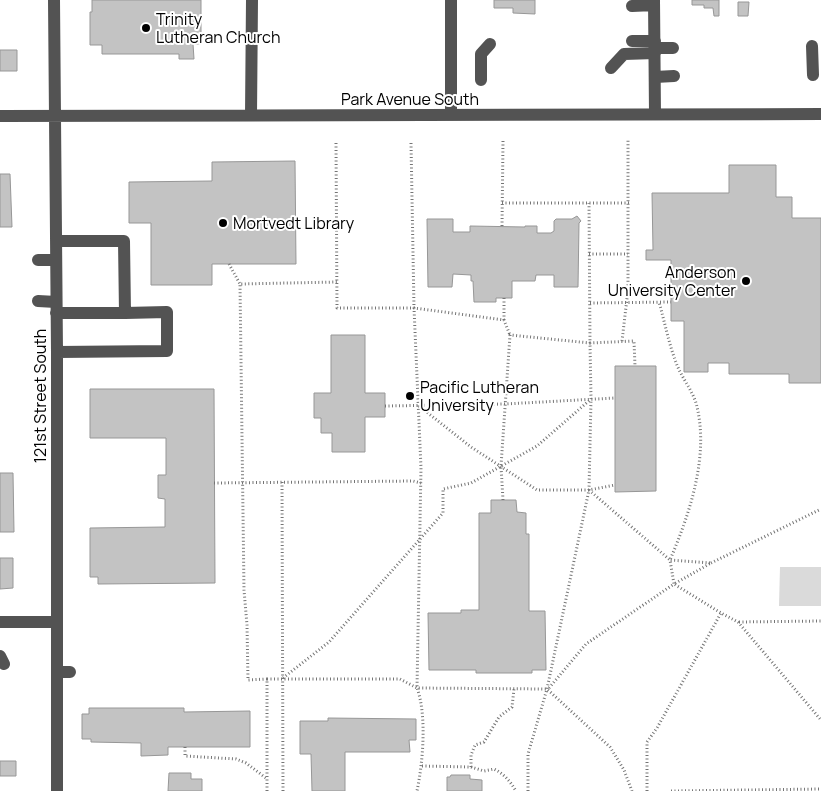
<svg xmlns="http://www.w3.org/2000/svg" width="821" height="791" font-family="Manrope,sans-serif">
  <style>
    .green { fill: #dadada }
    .building { fill: #c3c3c3; stroke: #979797 }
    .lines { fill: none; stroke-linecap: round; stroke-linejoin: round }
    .path { stroke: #757575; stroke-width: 3; stroke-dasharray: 1 2.5; stroke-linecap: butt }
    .minor { stroke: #535353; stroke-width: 12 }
    .poi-dot { fill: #000; stroke: #fff; stroke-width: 2 }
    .labels { text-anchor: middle; stroke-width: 4; stroke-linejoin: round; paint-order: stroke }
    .poi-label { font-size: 16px; fill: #000; stroke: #fff; text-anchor: start }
    .street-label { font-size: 16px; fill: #000; stroke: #fff }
  </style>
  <rect width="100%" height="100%" fill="#fff"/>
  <path class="green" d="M780,567H821V606H779Z"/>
  <path class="building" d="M92,0H201V44H193L194,59H179V54H102V45H90V12H92Z
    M494,0H535V14L513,13V8H494Z
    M692,0H719V16H714L713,8H704V5H692Z
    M738,2H749L748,16H738Z
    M0,50H17V71H0Z
    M295,161L296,264H212V285H151V223H129V182L212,181V162Z
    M729,165H776V197H792V218H821V383H789V374H729V363H708V372H684V321H671V260H646V250H653L652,193H729Z
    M0,174H10L12,227H0Z
    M577,216L581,221L579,223L578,287H554V275H536L535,281H512V298H496V302H474L473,281H471V275L453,274L452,287H428L427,219H453V232H470V226L525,227V226H537V233H551L554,231V221L556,219H572Z
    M331,335H365V393H385V417H365V452H332V433H321V418H314V393H331Z
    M615,366H656V491L615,492Z
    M90,389H214L215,583L98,584V577H90V528L165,527V499L158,498V475H166V438H90Z
    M0,473H13L14,532H0Z
    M491,500H516L517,512L526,513V534H529V611H545L546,670H532V673H476V670H429L428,613H461V610H479V513H491Z
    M0,558H13V588L0,589Z
    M89,708H184V712L250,711V747H168V755L141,756V743L91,742V739H82V714H89Z
    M328,718L416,719V740H409L410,752H345V791H312L311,754H300V721H328Z
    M0,761H16V776H0Z
    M169,773H191V779H202V791H168Z
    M451,775H470V779L482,780V791H447V777H450Z"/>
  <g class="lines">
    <path class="path" d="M336,143L337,308H414L421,468L417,688C427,715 423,762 417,791
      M411,143L414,308L504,320L510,335
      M502,203H629
      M502,226L503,141
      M589,254H628
      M229,264L240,284
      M504,298V320
      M590,303L671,302
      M622,341L628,290V140
      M385,406L505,404L615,398
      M419,406L471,447L537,490H589L615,485
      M282,482L283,791
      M214,483L413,481L421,483
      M589,490L670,560C690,513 710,454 696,403C692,390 682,378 677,365C669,345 665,323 659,302
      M503,500L501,466L510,335L590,343L589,203
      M711,563L821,509
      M739,622L821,621
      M283,678L329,642L443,513V489L471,483L537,446L591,399
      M267,679L248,680L247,625L244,590L240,284L337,282
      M549,688L586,644L674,584L670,560L711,563L674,584L721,613
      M185,747V756L236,759L246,763L266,778
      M422,766L471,767V755L475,745L484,742L499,717L512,707L514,689
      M471,767L484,771L494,769C504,774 510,781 516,791
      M267,791V679H400L417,688L547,689L610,747L624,770L632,791
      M528,791V754L547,689L589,490L591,399L590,343L634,341L635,366
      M647,791V742L657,728L721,613L738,622L821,720
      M671,791L821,789"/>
    <path class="minor" d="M54,0L57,352V791
      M654,0L655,114
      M632,6L654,5
      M632,41H655
      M812,46L813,75
      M655,48H673
      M611,68L624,54L655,53
      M655,77L674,76
      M481,80V54L490,44
      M251,115L252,0
      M451,115V0
      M0,116L821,114
      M56,241H124L125,313L167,312V351L57,352
      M38,260H56
      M38,301L56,302
      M56,313H125
      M0,622H57
      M0,656L4,664
      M57,672H70"/>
  </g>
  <g class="poi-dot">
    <circle cx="146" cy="28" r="5"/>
    <circle cx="223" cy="223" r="5"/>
    <circle cx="746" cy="281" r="5"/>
    <circle cx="410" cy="396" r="5"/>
  </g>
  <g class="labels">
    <g class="poi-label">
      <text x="156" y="25">Trinity<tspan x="156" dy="18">Lutheran Church</tspan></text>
      <text x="233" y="229">Mortvedt Library</text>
      <text x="736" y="278" text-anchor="end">Anderson<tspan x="736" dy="18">University Center</tspan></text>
      <text x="420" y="393">Pacific Lutheran<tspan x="420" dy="18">University</tspan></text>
    </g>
    <g class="street-label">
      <text x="410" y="105">Park Avenue South</text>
      <text transform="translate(40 396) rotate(-90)" y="6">121st Street South</text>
    </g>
  </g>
</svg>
